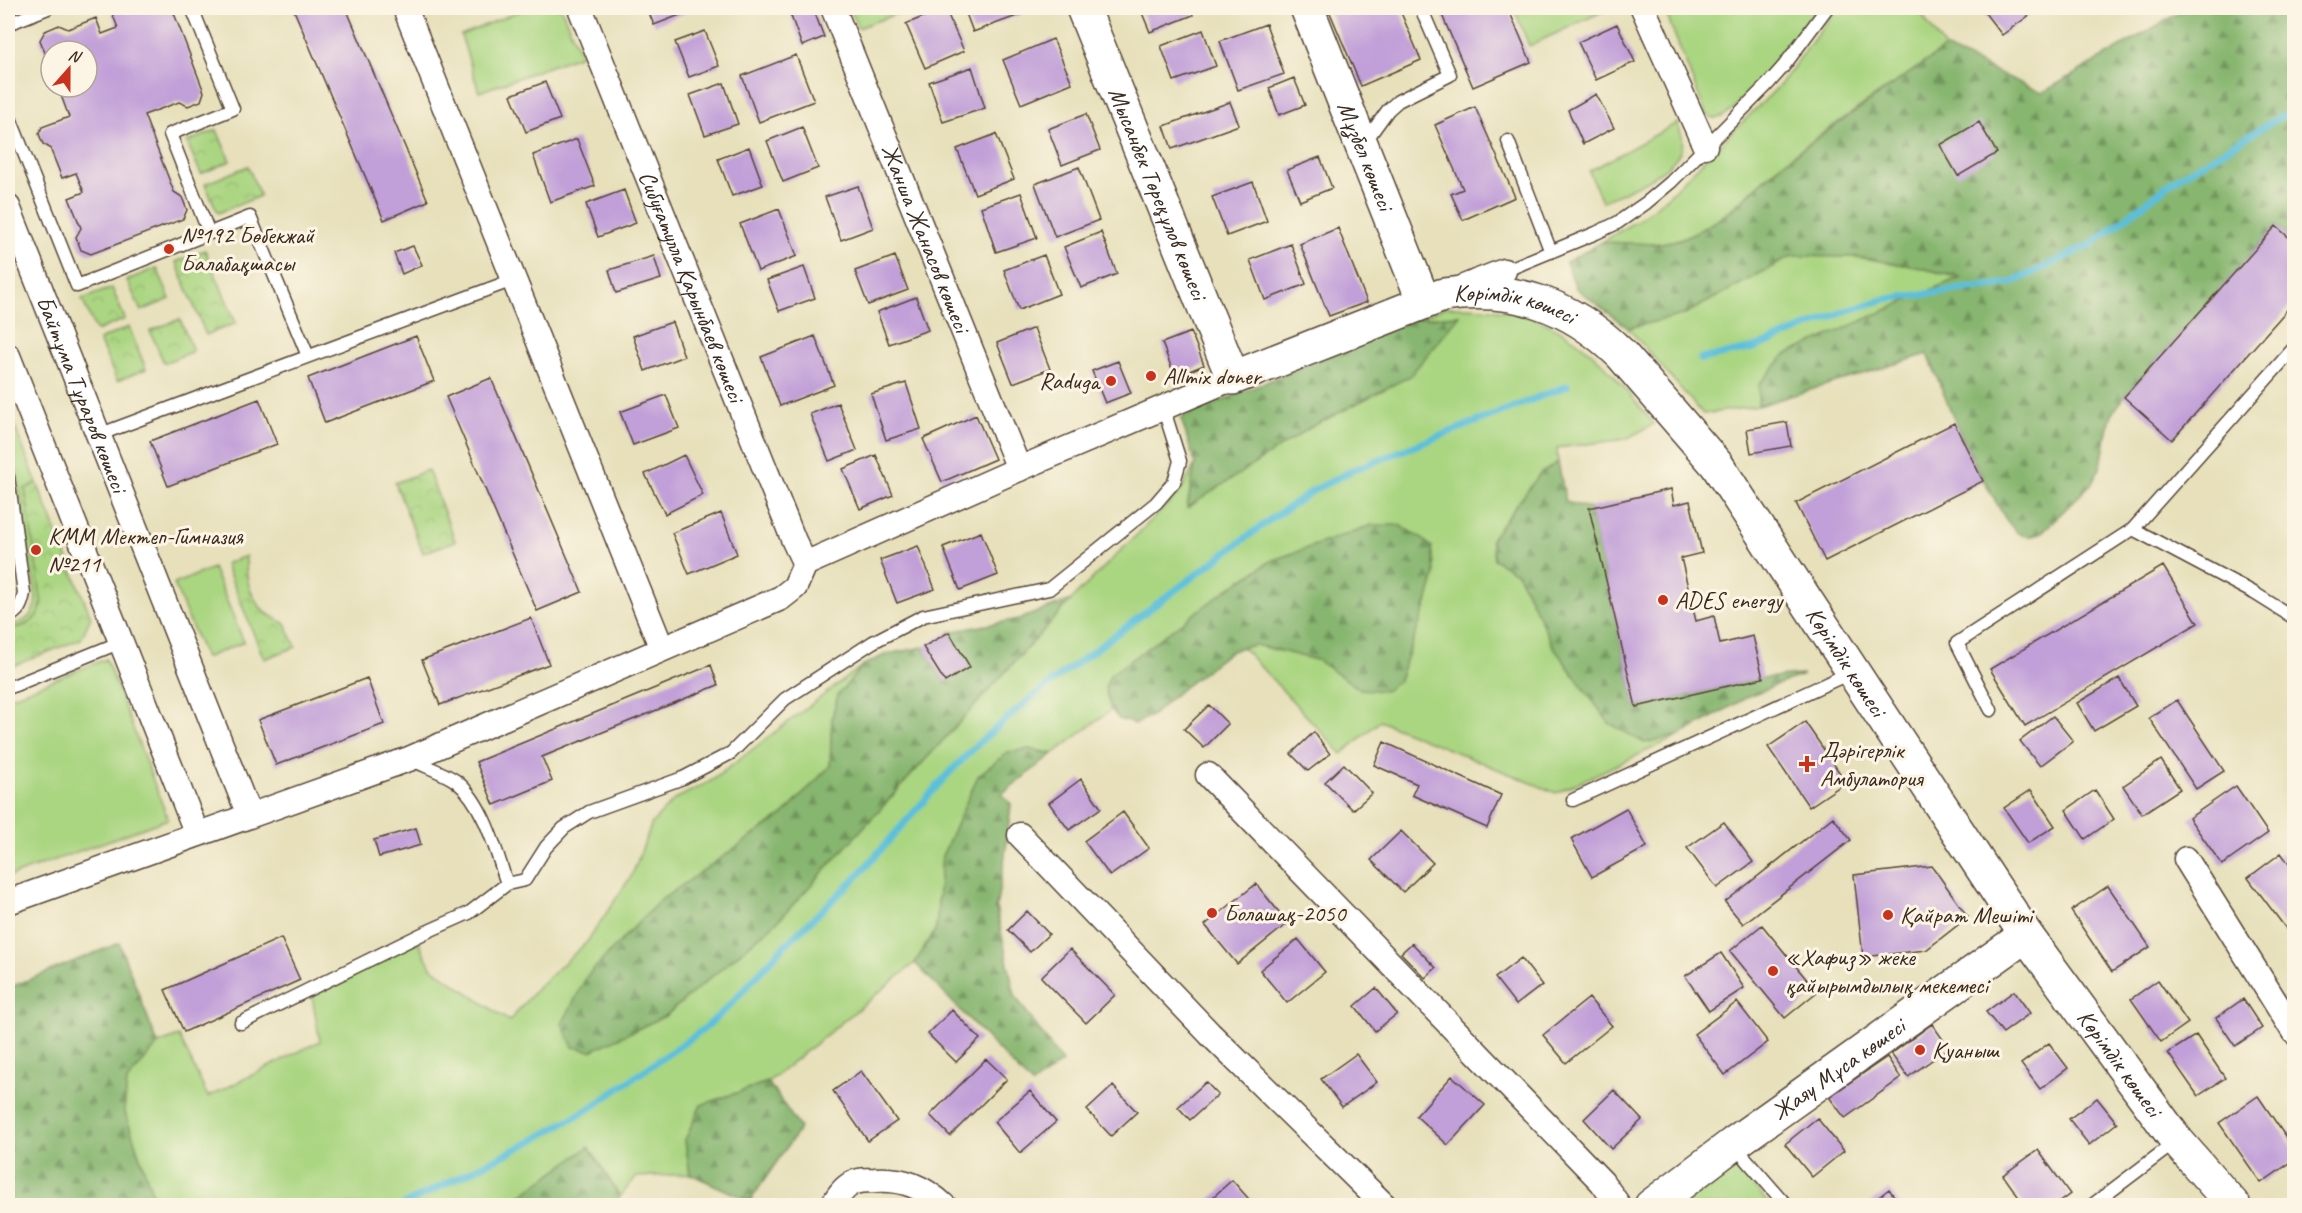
<svg xmlns="http://www.w3.org/2000/svg" width="2302" height="1213" font-family="Caveat,sans-serif">
  <style>
    .green { fill: #aad581; stroke: #728050; stroke-width: 1.5 }
    .forest { fill: url(#forest-firs); stroke: #617046; stroke-width: 1.5 }
    .park { fill: url(#park-crowns); stroke: #728050; stroke-width: 1.5 }
    .lines { fill: none; stroke-linecap: round; stroke-linejoin: round }
    .stream { stroke: #5bbfda; stroke-width: 7 }
    .building { fill: #c19fd8 }
    .lane-casing { stroke: #554536; stroke-width: 15 }
    .street-casing { stroke: #554536; stroke-width: 27 }
    .secondary-casing { stroke: #554536; stroke-width: 36 }
    .lane { stroke: #fff; stroke-width: 12 }
    .street { stroke: #fff; stroke-width: 24 }
    .secondary { stroke: #fff; stroke-width: 33 }
    .poi-dot { fill: #c8321e; stroke: #fcf5e5; stroke-width: 2 }
    .labels { text-anchor: middle; stroke-width: 6; stroke-linejoin: round; paint-order: stroke }
    .street-label { font-size: 24px; fill: #3b2a1e; stroke: #fcf5e5 }
    .poi-label { font-size: 24px; fill: #3b2a1e; stroke: #fcf5e5; text-anchor: start }
  </style>
  <defs>
    <pattern id="forest-firs" width="22" height="20" patternUnits="userSpaceOnUse" patternTransform="scale(1.5)"><rect width="22" height="20" fill="#87b66f"/><path d="M5 1l3.5 6h-7zM16 11l3.5 6h-7z" fill="#70945b"/></pattern>
    <pattern id="park-crowns" width="20" height="18" patternUnits="userSpaceOnUse" patternTransform="scale(1.5)"><rect width="20" height="18" fill="#aad581"/><path d="M2 6a3 3 0 1 1 6 0M12 15a3 3 0 1 1 6 0" fill="none" stroke="#93b76f"/></pattern>
  </defs>
  <rect width="100%" height="100%" fill="#fcf5e5"/>
  <filter id="ink" filterUnits="userSpaceOnUse"><feTurbulence type="fractalNoise" baseFrequency=".0167" numOctaves="2"/><feDisplacementMap in="SourceGraphic" scale="12" xChannelSelector="R" yChannelSelector="G"/><feConvolveMatrix kernelMatrix="1 2 1 2 8 2 1 2 1" color-interpolation-filters="sRGB"/></filter>
  <filter id="wash" filterUnits="userSpaceOnUse"><feTurbulence type="fractalNoise" baseFrequency=".008" numOctaves="4" result="noise"/><feDisplacementMap in="SourceGraphic" scale="24" xChannelSelector="R" yChannelSelector="G"/><feGaussianBlur stdDeviation="1.35" result="paint"/><feColorMatrix in="noise" values="0 0 0 0 0 0 0 0 0 0 0 0 0 0 0 0 0 1.4 0 .05"/><feComposite in="paint" operator="in"/></filter>
  <g filter="url(#wash)">
    <rect width="100%" height="100%" fill="#e7e0bb"/>
    <path class="green" d="M527,8H561L581,55L479,92L461,35Z
      M850,8H912L858,28Z
      M1514,8H1610L1529,46Z
      M1664,8H1818C1802,28 1740,114 1718,118C1713,119 1710,117 1706,114Z
      M1837,8H1917L1945,48C1893,85 1839,120 1788,159C1750,188 1727,223 1679,239C1655,247 1627,244 1602,242L1638,220L1667,197L1781,84Z
      M1677,123C1680,131 1684,138 1682,146C1675,173 1624,191 1602,202L1589,171Z
      M1792,256L1857,257L1917,267L1961,278L1785,355L1760,384L1758,406L1703,414L1628,328L1683,315Z
      M1446,307C1507,306 1554,316 1599,360C1619,379 1636,403 1654,424L1626,439L1557,448L1558,462L1539,475L1494,559L1518,574L1554,648L1644,743L1681,735L1556,793L1380,721L1342,754L1242,647L1256,645L1317,660L1360,689L1398,682L1427,603L1435,574L1432,547L1372,525L1271,561L1228,589L1105,688L1111,710L1053,754L1029,749L942,856L936,929L915,963L768,1082L701,1105L685,1140L690,1174L636,1177L620,1197L589,1147L507,1205H156L124,1110L127,1081L158,1044L179,1036L208,1097L320,1041L311,991L418,941L431,967L509,1021L540,985L587,942L632,875L652,823L675,799L711,781L863,665L838,695L832,717L830,766L784,814L658,902L665,1016L779,920L1071,600L1181,491L1195,464L1187,507L1311,427L1410,376L1459,315L1416,319Z
      M8,410L37,483L25,489L42,596C42,619 29,626 8,629V625C25,623 35,616 36,598L12,442L8,429Z
      M213,568L244,642L205,658L174,584Z
      M106,659L168,819L8,877V698Z
      M1734,1164L1770,1205L1678,1206Z"/>
    <path class="forest" d="M2187,8H2294V242L2276,226L2124,397L2112,414L2107,431L2101,466L2092,483L2040,534C2032,536 2025,538 2018,533C2008,525 2002,513 1996,502C1968,455 1948,406 1928,354L1758,406L1759,384L1785,355L1960,277L1917,267L1857,257L1792,256L1683,315L1628,328L1576,288L1566,262L1602,242L1657,244L1678,240L1702,229L1727,214L1787,160L1945,48L2042,93Z
      M1460,315L1410,376L1311,427L1187,508L1195,464L1181,418L1416,319Z
      M1558,462L1566,502L1589,508L1636,707L1763,678L1803,675L1751,695L1681,735L1644,743L1609,723L1554,648L1518,574L1494,559L1491,539L1539,475Z
      M1372,525H1399L1420,537L1432,547L1435,574L1427,603L1398,682L1385,691L1360,689L1317,660L1256,645L1242,647L1228,653L1173,696L1153,715L1135,724L1119,719L1111,710L1105,688L1110,675L1228,589L1271,561Z
      M1071,600L779,920L665,1016L591,1051L573,1047L562,1024L587,976L658,902L784,814L830,766L832,717L838,695L863,665L887,654L923,647L945,682L969,667L949,632L1019,619Z
      M1029,749L1053,754L1002,794L1011,804L1005,856L996,908L1015,996L1062,1062L1032,1085L915,963L936,929L942,856L978,776L1008,752Z
      M119,943L158,1044L127,1081L124,1110L156,1205H8V988Z
      M768,1082L800,1128L750,1201L690,1174L685,1140L701,1105Z
      M589,1147L620,1197L613,1205H507Z"/>
    <path class="park" d="M217,130L230,161L201,174L187,142Z
      M248,166L260,196L218,213L205,184Z
      M205,250L236,323L206,335L176,262Z
      M157,268L170,299L141,311L127,280Z
      M112,288L125,319L96,331L82,299Z
      M180,319L193,351L164,363L150,331Z
      M129,327L146,369L117,381L99,340Z
      M428,470L455,541L423,553L395,483Z
      M37,483L91,617L81,639L8,668V629C25,627 36,623 42,605L25,489Z
      M246,556C245,588 254,611 285,623L296,647L264,659L225,564Z"/>
    <g class="lines">
      <path class="stream" d="M1701,359L1754,348L1846,311L1886,299L2011,283L2092,244L2176,179L2280,117L2294,113
        M401,1206L530,1142L592,1107L704,1029L728,1007L784,946L855,879L946,776L982,740L1037,693L1271,519L1314,490L1353,470L1567,386"/>
    </g>
    <g id="blocks">
      <path class="building" d="M128,8H172L204,92L201,101L188,106L179,102L144,115L174,192L182,197L187,210L183,219L91,254L81,250L76,237L81,228L69,198L84,192L76,173L62,178L50,148L43,144L39,134L42,127L69,117L58,87H87V51H51V68L40,40L45,31L59,25L68,29L96,18L102,34L118,28L112,13Z
        M293,8H346L428,201L384,220Z
        M647,8H698L654,25Z
        M788,8H813L824,37L802,46Z
        M945,8L964,51L925,68L906,24Z
        M964,8H1023L1025,13L973,32Z
        M1140,8H1190L1193,15L1150,32Z
        M1328,8H1399L1421,60L1361,86Z
        M1439,8H1508L1531,62L1473,87Z
        M1981,8H2030L2034,12L2002,35Z
        M1266,24L1284,74L1238,90L1220,41Z
        M1617,24L1635,62L1596,80L1578,42Z
        M1203,30L1216,66L1174,81L1161,46Z
        M705,31L719,66L689,77L675,42Z
        M1053,39L1072,83L1021,104L1003,60Z
        M796,55L814,101L759,122L742,76Z
        M972,67L985,108L943,122L929,82Z
        M1294,78L1305,105L1279,115L1269,88Z
        M545,82L560,119L526,132L511,95Z
        M724,83L738,124L705,135L690,95Z
        M1596,94L1614,128L1583,144L1568,110Z
        M1230,102L1239,125L1172,149L1164,126Z
        M1475,107L1515,197L1463,220L1451,194L1463,189L1435,125Z
        M1086,114L1100,150L1062,165L1048,129Z
        M1979,122L1997,153L1958,176L1940,145Z
        M802,127L818,168L783,182L767,141Z
        M996,134L1014,179L975,194L957,149Z
        M577,139L595,186L550,202L533,155Z
        M749,147L763,185L732,196L718,159Z
        M1320,157L1332,188L1300,201L1287,170Z
        M1079,167L1099,220L1055,237L1035,184Z
        M1253,182L1267,221L1227,236L1212,197Z
        M858,186L873,228L841,240L825,197Z
        M624,190L636,223L598,237L586,204Z
        M1021,193L1037,238L996,252L981,207Z
        M779,209L797,256L758,271L740,224Z
        M2276,226L2294,242V302L2172,440L2124,397Z
        M1338,228L1367,302L1329,316L1300,244Z
        M1101,232L1117,274L1081,288L1064,247Z
        M1291,244L1306,284L1265,300L1250,260Z
        M413,246L422,265L402,274L394,253Z
        M1044,255L1059,294L1019,310L1004,270Z
        M654,256L661,279L616,293L609,270Z
        M895,256L908,290L868,305L855,271Z
        M804,267L815,298L779,311L767,280Z
        M916,297L928,330L889,344L877,312Z
        M672,322L684,356L645,371L633,336Z
        M1034,328L1050,369L1013,383L997,343Z
        M1191,332L1204,365L1175,377L1162,343Z
        M416,336L434,381L325,423L308,378Z
        M815,336L834,385L780,406L761,357Z
        M1118,361L1131,393L1105,403L1092,371Z
        M491,378L582,592L537,611L446,397Z
        M906,383L921,429L886,440L871,394Z
        M666,395L679,428L633,445L620,412Z
        M259,399L277,444L168,486L150,441Z
        M838,403L857,450L829,461L810,414Z
        M976,415L995,459L942,482L923,439Z
        M1787,422L1791,446L1751,453L1747,429Z
        M1954,423L1983,481L1825,561L1796,503Z
        M684,455L703,495L665,514L645,474Z
        M876,455L893,495L860,509L843,469Z
        M1671,489L1674,505L1690,501L1702,553L1681,558L1696,621L1714,616L1720,644L1753,636L1763,678L1636,707L1589,508Z
        M721,513L737,554L689,574L672,533Z
        M981,532L998,575L960,590L943,547Z
        M918,546L935,589L897,603L880,560Z
        M2163,566L2198,623L2025,726L1990,669Z
        M531,618L549,664L440,705L422,660Z
        M949,632L970,667L945,682L923,647Z
        M711,665L718,685L542,757L552,781L494,805L476,762Z
        M367,678L384,724L276,765L258,720Z
        M2119,678L2136,706L2094,731L2077,703Z
        M2177,700L2224,771L2196,789L2149,718Z
        M1209,705L1228,724L1204,748L1184,729Z
        M2053,716L2073,741L2040,766L2020,741Z
        M1805,722L1846,782L1809,807L1768,747Z
        M1314,732L1330,754L1308,771L1291,754Z
        M1384,742L1501,795L1487,828L1412,795L1417,784L1374,765Z
        M2161,760L2180,789L2142,814L2123,786Z
        M1344,764L1372,793L1353,810L1325,782Z
        M1081,779L1101,808L1069,830L1049,803Z
        M2236,786L2268,833L2222,865L2189,818Z
        M2031,790L2055,826L2028,843L2004,808Z
        M2095,790L2114,819L2085,839L2066,810Z
        M1626,808L1647,847L1592,877L1571,839Z
        M1123,812L1149,848L1110,876L1084,841Z
        M1833,817L1851,840L1743,924L1725,902Z
        M1724,822L1753,862L1717,888L1687,848Z
        M416,828L421,845L379,857L374,840Z
        M1401,831L1433,863L1403,892L1371,860Z
        M2281,853L2294,871L2293,938L2248,878Z
        M1932,866L1968,917L1926,950L1863,957L1854,875Z
        M1256,884L1288,923L1237,964L1205,925Z
        M2108,886L2150,947L2112,972L2071,911Z
        M1027,911L1049,934L1030,952L1008,930Z
        M1762,925L1817,992L1785,1018L1730,951Z
        M281,938L300,980L184,1032L165,990Z
        M1298,939L1325,972L1287,1003L1260,970Z
        M1412,943L1436,968L1425,978L1401,953Z
        M1070,949L1115,995L1086,1023L1041,977Z
        M1721,953L1744,988L1709,1011L1685,976Z
        M1521,958L1542,985L1516,1005L1495,978Z
        M2158,980L2188,1023L2161,1042L2131,999Z
        M1376,988L1397,1014L1375,1031L1355,1006Z
        M2014,991L2030,1013L2003,1033L1986,1012Z
        M1589,998L1612,1026L1566,1063L1543,1035Z
        M2243,999L2262,1028L2235,1046L2216,1018Z
        M1737,1002L1768,1042L1725,1075L1694,1034Z
        M952,1010L980,1039L956,1062L928,1034Z
        M1932,1024L1949,1048L1908,1077L1891,1054Z
        M2196,1035L2225,1078L2198,1096L2168,1053Z
        M2049,1043L2068,1068L2040,1089L2021,1064Z
        M1356,1054L1377,1082L1342,1107L1321,1079Z
        M1887,1057L1901,1078L1845,1118L1829,1097Z
        M986,1059L1007,1079L950,1136L930,1115Z
        M861,1071L897,1121L868,1141L833,1091Z
        M1452,1076L1485,1105L1448,1145L1416,1116Z
        M1206,1082L1218,1095L1190,1120L1178,1107Z
        M1113,1086L1137,1112L1111,1136L1087,1110Z
        M1614,1090L1642,1120L1611,1149L1584,1119Z
        M1030,1091L1056,1122L1020,1153L994,1122Z
        M2258,1096L2294,1149V1160L2261,1183L2219,1123Z
        M2097,1098L2117,1123L2089,1145L2069,1119Z
        M1817,1118L1844,1151L1812,1177L1785,1144Z
        M2294,1129V1145L2287,1134Z
        M2038,1150L2070,1194L2054,1206H2025L2003,1175Z
        M1232,1180L1255,1206H1203Z
        M1889,1189L1901,1206H1867Z"/>
    </g>
  </g>
  <g filter="url(#ink)">
    <use href="#blocks" fill-opacity="0" stroke="#554536" stroke-width="1.5"/>
    <g class="lines">
      <defs>
        <path id="lane" d="M192,8L233,109L170,134L209,233
          M8,24L48,8
          M8,113L77,286L250,217L308,356
          M1508,141L1551,252
          M1364,143L1388,110L1398,101L1450,75L1421,8
          M1503,274L1504,271L1596,233L1617,223L1646,203L1671,182L1767,85L1783,67L1827,8
          M98,435L513,280
          M8,477L24,593C22,604 19,613 8,616
          M2133,529L2254,593L2294,618
          M8,688L121,642
          M1991,710L1957,643L2133,529L2294,348
          M410,759C424,766 443,772 456,781C484,803 496,851 507,884L525,880L546,847L564,828L589,812L683,778L731,753L785,699L873,642L923,616L1049,589L1156,503L1174,482L1180,461L1163,407
          M1573,800L1852,672
          M241,1023L422,934L469,913L507,884
          M1733,1144L1787,1206
          M2091,1206L2177,1141"/>
        <g id="street">
          <path d="M405,8L662,649"/>
          <path id="s1" d="M580,8L794,541L805,564"/>
          <path id="s2" d="M833,8L1019,469"/>
          <path d="M1643,8L1705,146"/>
          <path id="s3" d="M8,207L249,815"/>
          <path d="M1461,288L1504,271"/>
          <path d="M8,356L197,834"/>
          <path d="M1208,775L1602,1182L1619,1206"/>
          <path d="M1020,835L1210,1034L1385,1206"/>
          <path d="M2186,859L2294,1032"/>
          <path d="M8,902L409,759L781,598L795,587L805,564L1019,469L1233,378"/>
          <path d="M832,1206C837,1198 843,1188 851,1184C858,1180 867,1180 875,1180C903,1178 924,1187 944,1206"/>
        </g>
        <g id="secondary">
          <path id="s4" d="M1083,8L1233,378L1443,295C1513,285 1570,304 1621,354L1717,465L2026,935L2177,1141L2234,1206"/>
          <path id="s5" d="M1307,8L1424,302"/>
          <path id="s6" d="M1651,1206L1733,1144L2026,935"/>
        </g>
      </defs>
      <use href="#lane" class="lane-casing"/>
      <use href="#street" class="street-casing"/>
      <use href="#secondary" class="secondary-casing"/>
      <use href="#lane" class="lane"/>
      <use href="#street" class="street"/>
      <use href="#secondary" class="secondary"/>
    </g>
  </g>
  <g class="poi-dot">
    <circle cx="169" cy="249" r="6"/>
    <circle cx="1151" cy="376" r="6"/>
    <circle cx="1111" cy="381" r="6"/>
    <circle cx="36" cy="550" r="6"/>
    <circle cx="1663" cy="600" r="6"/>
    <path d="M1804 755h6v6h6v6h-6v6h-6v-6h-6v-6h6z"/>
    <circle cx="1212" cy="913" r="6"/>
    <circle cx="1888" cy="915" r="6"/>
    <circle cx="1773" cy="971" r="6"/>
    <circle cx="1920" cy="1050" r="6"/>
  </g>
  <g class="labels">
    <g class="street-label">
      <text dy="8" stroke="none"><textPath href="#s5" startOffset="159">Мұзбел көшесі</textPath></text>
      <text dy="8" stroke="none"><textPath href="#s4" startOffset="200">Мысанбек Төреқұлов көшесі</textPath></text>
      <text dy="8" stroke="none"><textPath href="#s2" startOffset="248">Жанша Жанасов көшесі</textPath></text>
      <text dy="8" stroke="none"><textPath href="#s1" startOffset="300">Сибуғатулла Қарынбаев көшесі</textPath></text>
      <text dy="8" stroke="none"><textPath href="#s4" startOffset="698">Көрімдік көшесі</textPath></text>
      <text dy="8" stroke="none"><textPath href="#s3" startOffset="201">Байтұма Тұраров көшесі</textPath></text>
      <text dy="8" stroke="none"><textPath href="#s4" startOffset="1202">Көрімдік көшесі</textPath></text>
      <text dy="8" stroke="none"><textPath href="#s4" startOffset="1688">Көрімдік көшесі</textPath></text>
      <text dy="8" stroke="none"><textPath href="#s6" startOffset="232">Жаяу Мұса көшесі</textPath></text>
    </g>
    <g class="poi-label">
      <text x="181" y="243">№192 Бөбекжай<tspan x="181" dy="28">Балабақшасы</tspan></text>
      <text x="1163" y="384">Allmix doner</text>
      <text x="1099" y="389" text-anchor="end">Raduga</text>
      <text x="48" y="544">КММ Мектеп-Гимназия<tspan x="48" dy="28">№211</tspan></text>
      <text x="1675" y="608">ADES energy</text>
      <text x="1820" y="758">Дәрігерлік<tspan x="1820" dy="28">Амбулатория</tspan></text>
      <text x="1224" y="921">Болашақ-2050</text>
      <text x="1900" y="923">Қайрат Мешіті</text>
      <text x="1785" y="965">«Хафиз» жеке<tspan x="1785" dy="28">қайырымдылық мекемесі</tspan></text>
      <text x="1932" y="1058">Қуаныш</text>
    </g>
  </g>
  <rect width="2302" height="1213" fill="none" stroke="#fcf5e5" stroke-width="30"/>
  <g transform="translate(69 69) rotate(21)"><circle r="28" fill="#fcf5e5" stroke="#afa495" stroke-width="1.5"/>
  <path d="M0-4.5L10 22L0 15L-10 22Z" fill="#c8321e"/>
  <text y="-9" font-size="16" font-weight="bold" text-anchor="middle" fill="#3b2a1e">N</text>
  </g>
</svg>
